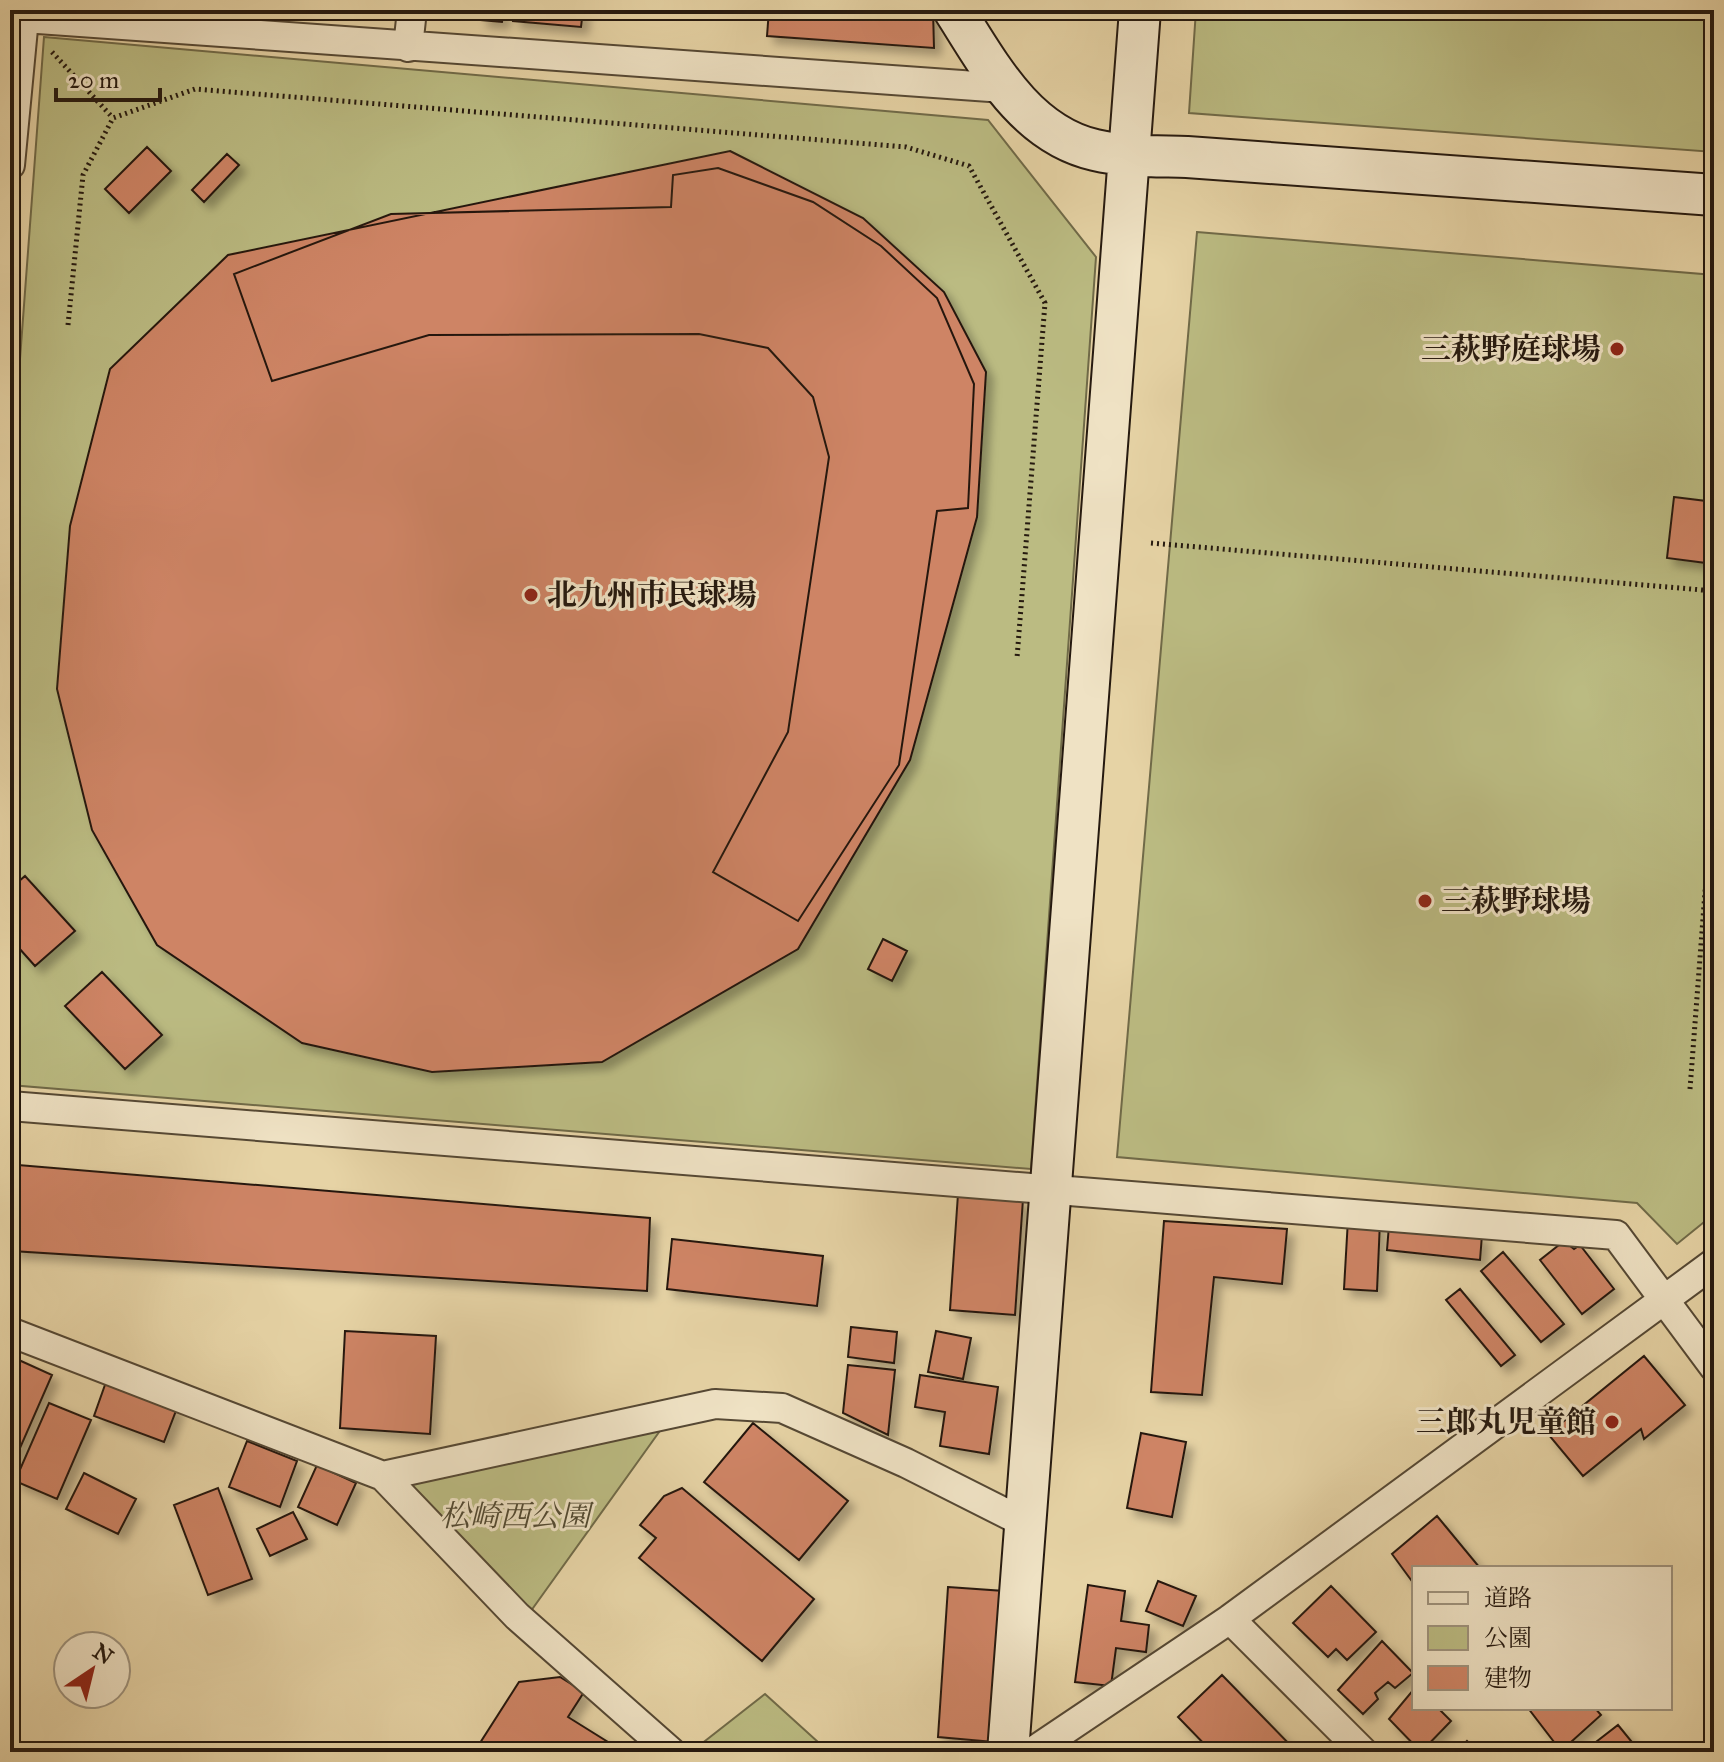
<svg xmlns="http://www.w3.org/2000/svg" width="1724" height="1762" font-family="'IM FELL Great Primer','Noto Serif JP',serif">
  <style>
    .green { fill: #bbbb82; stroke: #706a48; stroke-width: 2 }
    .building { fill: #ce8465; stroke: #25190f; stroke-width: 2; filter: url(#shadow) }
    .lines { fill: none; stroke-linecap: round; stroke-linejoin: round }
    .street-casing { stroke: #554834; stroke-width: 32 }
    .secondary-casing { stroke: #25190f; stroke-width: 44 }
    .path { stroke: #25190f; stroke-width: 5; stroke-dasharray: 2 4; stroke-linecap: butt }
    .street { stroke: #efe2c4; stroke-width: 28 }
    .secondary { stroke: #efe2c4; stroke-width: 40 }
    .poi-dot { fill: #8f2418; stroke: #efe2c4; stroke-width: 3 }
    .labels { text-anchor: middle; stroke-width: 6; stroke-linejoin: round; paint-order: stroke }
    .poi-label { font-size: 30px; font-weight: bold; fill: #25190f; stroke: #efe2c4; text-anchor: end }
    .park-label { font-size: 30px; font-style: italic; fill: #524a32; stroke: #efe2c4 }
  </style>
  <defs>
    <filter id="shadow"><feDropShadow dx="7" dy="7" stdDeviation="4" flood-color="#0004"/></filter>
  </defs>
  <rect width="100%" height="100%" fill="#e6d3a5"/>
  <filter id="stains"><feTurbulence type="fractalNoise" baseFrequency=".0025" numOctaves="4"/><feColorMatrix values="0 0 0 0 .2 0 0 0 0 .09 0 0 0 0 .02 0 0 0 .5 -.17"/></filter>
  <radialGradient id="worn" r=".72"><stop offset=".6" stop-color="#630" stop-opacity="0"/><stop offset="1" stop-color="#630" stop-opacity=".3"/></radialGradient>
  <path class="green" d="M1196,10H1714V152L1189,113Z
    M44,37L988,120L1096,257L1031,1169L10,1085V493Z
    M1197,232L1714,275V1214L1677,1244L1637,1203L1117,1157Z
    M672,1414L523,1622L383,1476Z
    M765,1694L829,1752H691Z"/>
  <path class="building" d="M481,10H504L502,22L481,20Z
    M514,10H583L581,27L513,21Z
    M769,10H933L934,48L767,36Z
    M147,147L171,171L129,213L105,189Z
    M730,151L863,218L944,292L986,372L977,517L910,760L798,949L602,1062L432,1072L302,1043L157,945L92,830L57,689L70,526L110,369L228,255Z
    M227,154L239,165L204,202L192,190Z
    M718,168L813,202L881,246L937,298L974,384L968,508L937,511L899,765L798,921L713,872L788,732L829,457L813,397L768,348L699,334L429,335L272,381L234,274L391,214L671,207L673,175Z
    M1674,497L1714,502V564L1667,558Z
    M25,876L75,931L35,966L10,938V889Z
    M883,939L907,951L892,981L868,969Z
    M102,972L162,1035L125,1069L65,1006Z
    M18,1165L650,1218L647,1291L12,1251Z
    M958,1194L1023,1199L1015,1315L950,1310Z
    M1348,1219L1380,1221L1377,1291L1344,1289Z
    M1164,1221L1287,1229L1282,1284L1214,1277L1202,1395L1151,1392Z
    M1389,1225L1482,1235L1480,1260L1387,1250Z
    M672,1239L823,1256L817,1306L667,1289Z
    M1564,1241L1574,1249L1580,1245L1614,1289L1582,1314L1540,1260Z
    M1503,1252L1564,1324L1541,1342L1481,1271Z
    M1460,1289L1515,1355L1501,1366L1446,1300Z
    M851,1327L897,1332L894,1363L848,1357Z
    M345,1331L436,1336L430,1434L340,1428Z
    M936,1331L971,1338L963,1379L928,1372Z
    M10,1356L52,1375L13,1464L10,1462Z
    M1644,1356L1685,1405L1644,1439L1641,1429L1583,1476L1548,1434Z
    M848,1365L895,1370L888,1435L843,1413Z
    M920,1375L998,1387L989,1454L940,1446L945,1412L915,1407Z
    M106,1382L177,1408L164,1442L94,1416Z
    M49,1403L91,1420L57,1499L15,1481Z
    M753,1423L848,1501L799,1560L704,1482Z
    M1141,1433L1186,1442L1172,1517L1127,1508Z
    M247,1441L297,1461L280,1507L229,1487Z
    M317,1465L356,1483L337,1525L298,1507Z
    M84,1473L136,1499L118,1534L66,1509Z
    M218,1488L252,1579L208,1595L174,1505Z
    M682,1488L814,1599L762,1661L639,1558L656,1538L640,1525L664,1496Z
    M293,1512L307,1539L270,1556L257,1529Z
    M1437,1516L1480,1568H1414V1584L1392,1554Z
    M1158,1581L1196,1596L1183,1626L1146,1611Z
    M1088,1585L1125,1591L1121,1621L1149,1625L1146,1652L1116,1648L1111,1686L1075,1682Z
    M1331,1586L1376,1632L1347,1660L1336,1649L1328,1657L1293,1623Z
    M948,1587L1004,1591L994,1742L938,1737Z
    M1382,1641L1413,1673L1395,1688L1388,1682L1375,1693L1378,1699L1363,1714L1338,1690Z
    M1222,1675L1297,1752H1212L1178,1717Z
    M560,1677L584,1692L568,1717L624,1752H495L480,1743L519,1682Z
    M1414,1689V1708H1438L1451,1721L1421,1752L1389,1719Z
    M1528,1708H1595L1601,1715L1561,1751Z
    M1618,1725L1640,1752H1583Z
    M1467,1741L1479,1752H1456Z"/>
  <g class="lines">
    <defs>
      <path id="street" d="M17,10L24,18L1004,88
        M408,47L412,10
        M10,165L24,18
        M10,1106L1616,1235L1714,1367
        M10,1332L383,1476L517,1616L671,1752
        M383,1476L715,1404L782,1408L906,1463L1025,1523
        M1230,1619L1363,1752
        M1032,1752L1230,1619L1714,1263"/>
      <path id="secondary" d="M954,10C989,65 1025,134 1095,150C1125,157 1156,156 1187,157L1714,195
        M1008,1752L1140,10"/>
    </defs>
    <use href="#street" class="street-casing"/>
    <use href="#secondary" class="secondary-casing"/>
    <path class="path" d="M52,52L113,118
      M68,325L83,175L113,118L195,89L906,147L969,166L1045,303L1017,658
      M1151,543L1714,591
      M1690,1089L1714,774"/>
    <use href="#street" class="street"/>
    <use href="#secondary" class="secondary"/>
  </g>
  <g class="poi-dot">
    <circle cx="1617" cy="349" r="8"/>
    <circle cx="531" cy="595" r="8"/>
    <circle cx="1425" cy="901" r="8"/>
    <circle cx="1612" cy="1422" r="8"/>
  </g>
  <g class="labels">
    <g class="poi-label">
      <text x="1601" y="359">三萩野庭球場</text>
      <text x="547" y="605" text-anchor="start">北九州市民球場</text>
      <text x="1441" y="911" text-anchor="start">三萩野球場</text>
      <text x="1596" y="1432">三郎丸児童館</text>
    </g>
    <g class="park-label">
      <text x="515" y="1526">松崎西公園</text>
    </g>
  </g>
  <rect width="1724" height="1762" fill="none" stroke="#e6d3a5" stroke-width="40"/>
  <rect x="12" y="12" width="1700" height="1738" fill="none" stroke="#25190f" stroke-width="4"/>
  <rect x="20" y="20" width="1684" height="1722" fill="none" stroke="#25190f" stroke-width="2"/>
  <rect x="1412" y="1566" width="260" height="144" fill="#efe2c4" stroke="#9e927c" stroke-width="2"/>
  <rect x="1428" y="1592" width="40" height="12" fill="#efe2c4" stroke="#9e927c" stroke-width="2"/>
  <text x="1484" y="1606" font-size="24" fill="#25190f">道路</text>
  <rect x="1428" y="1626" width="40" height="24" fill="#bbbb82" stroke="#9e927c" stroke-width="2"/>
  <text x="1484" y="1646" font-size="24" fill="#25190f">公園</text>
  <rect x="1428" y="1666" width="40" height="24" fill="#ce8465" stroke="#9e927c" stroke-width="2"/>
  <text x="1484" y="1686" font-size="24" fill="#25190f">建物</text>
  <g transform="translate(92 1670) rotate(35)"><circle r="38" fill="#efe2c4" stroke="#9e927c" stroke-width="2"/>
  <path d="M0-6L14 30L0 20L-14 30Z" fill="#8f2418"/>
  <text y="-12" font-size="22" font-weight="bold" text-anchor="middle" fill="#25190f">N</text>
  </g>
  <path d="M56 88v12h104v-12" fill="none" stroke="#25190f" stroke-width="4"/>
  <text x="68" y="88" font-size="24" fill="#25190f" stroke="#efe2c4" stroke-width="6" paint-order="stroke">20 m</text>
  <rect width="100%" height="100%" filter="url(#stains)"/>
  <rect width="100%" height="100%" fill="url(#worn)"/>
</svg>
